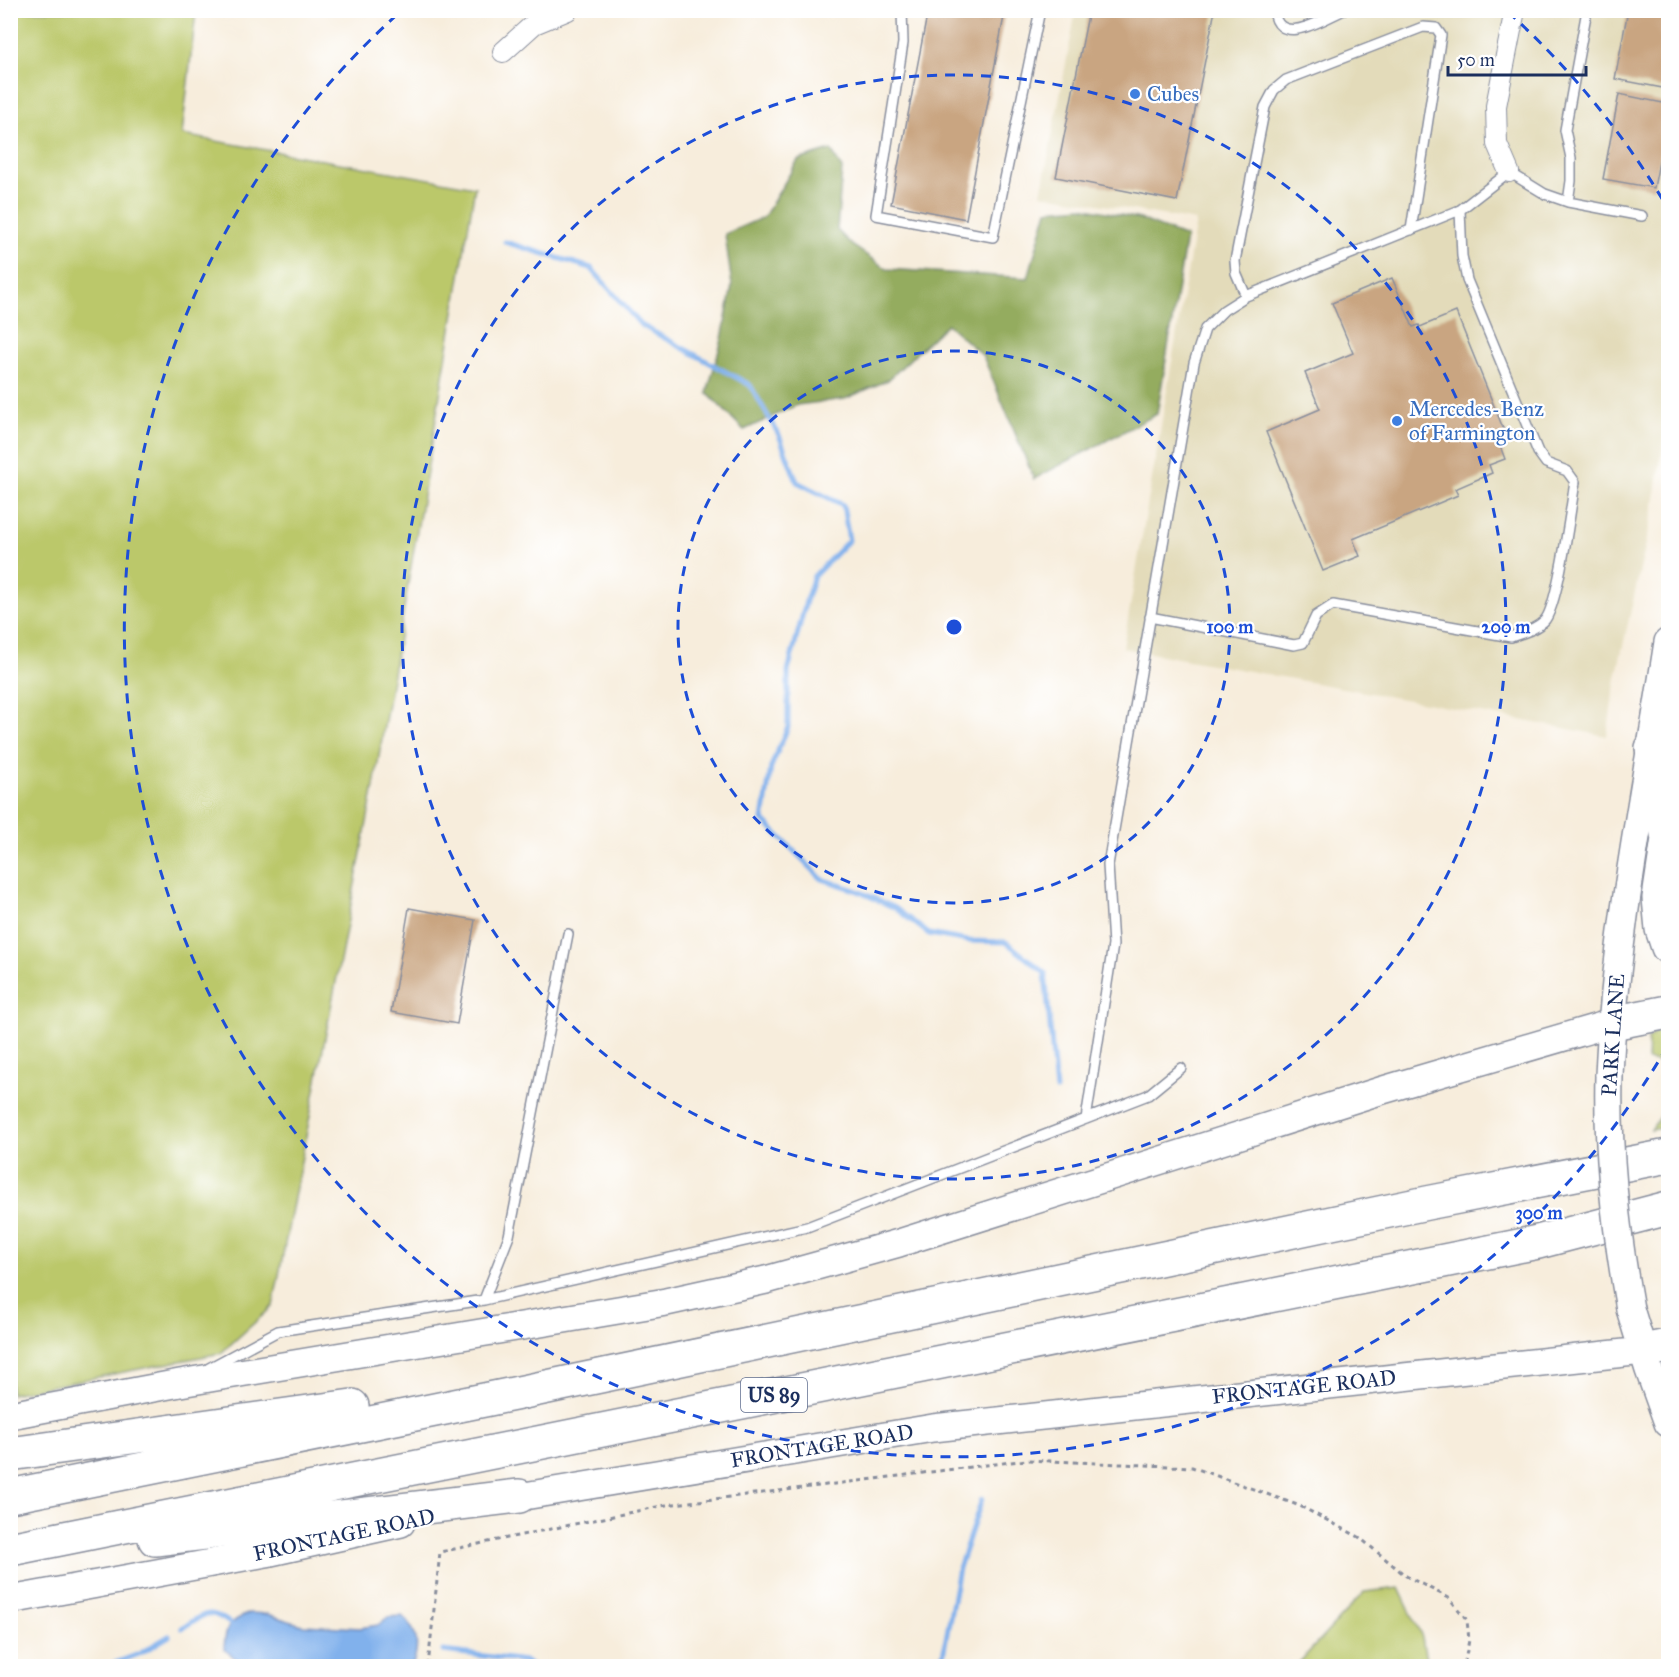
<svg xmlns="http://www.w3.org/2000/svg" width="1679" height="1677" font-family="'IM FELL Great Primer',serif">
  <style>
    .built { fill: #e3dbba }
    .green { fill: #bbc86a; stroke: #6b7c64; stroke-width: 1.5 }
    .forest { fill: #94ac5e; stroke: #586e5e; stroke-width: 1.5 }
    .water { fill: #81b1ec; stroke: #4e70a5; stroke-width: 1.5 }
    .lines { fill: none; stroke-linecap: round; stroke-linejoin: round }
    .stream { stroke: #81b1ec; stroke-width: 5 }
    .building { fill: #c9a581 }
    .lane-casing { stroke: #898e9d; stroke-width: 12 }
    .street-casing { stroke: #898e9d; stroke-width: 22 }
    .secondary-casing { stroke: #898e9d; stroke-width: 30 }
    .highway-casing { stroke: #898e9d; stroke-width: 36 }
    .path { stroke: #898e9d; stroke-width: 3; stroke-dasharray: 4.5 4.5; stroke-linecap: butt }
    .lane { stroke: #fff; stroke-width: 9 }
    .street { stroke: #fff; stroke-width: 20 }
    .secondary { stroke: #fff; stroke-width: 27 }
    .highway { stroke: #fff; stroke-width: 33 }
    .secondary-bridge-casing { stroke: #898e9d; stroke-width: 30; stroke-linecap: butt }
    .secondary-bridge { stroke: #fff; stroke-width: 27 }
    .ring { fill: none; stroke: #1d4ed8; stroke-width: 3; stroke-dasharray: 10 8 }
    .shop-dot { fill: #3f7fe0; stroke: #fff; stroke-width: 2 }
    .labels { text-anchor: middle; stroke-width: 4.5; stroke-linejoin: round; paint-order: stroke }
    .shield { fill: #fff; stroke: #5f6d8e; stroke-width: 1.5 }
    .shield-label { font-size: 20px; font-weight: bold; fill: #1b2f5e }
    .shop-label { font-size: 21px; fill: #366cbe; stroke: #fff; text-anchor: start }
    .street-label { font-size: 21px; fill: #1b2f5e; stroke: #fff }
    .centre { fill: #1d4ed8; stroke: #fff; stroke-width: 3 }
    .ring-label { font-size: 18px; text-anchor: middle; font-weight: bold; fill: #1d4ed8; stroke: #fff; stroke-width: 4.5; stroke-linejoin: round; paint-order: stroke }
  </style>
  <rect width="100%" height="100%" fill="#fff"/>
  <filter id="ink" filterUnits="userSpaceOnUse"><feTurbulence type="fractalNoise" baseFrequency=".0167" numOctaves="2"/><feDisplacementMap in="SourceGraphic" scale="12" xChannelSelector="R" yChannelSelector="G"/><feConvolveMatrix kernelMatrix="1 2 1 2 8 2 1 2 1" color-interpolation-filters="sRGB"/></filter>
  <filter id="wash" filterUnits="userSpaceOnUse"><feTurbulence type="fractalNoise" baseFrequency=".008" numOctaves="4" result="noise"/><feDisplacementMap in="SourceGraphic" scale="24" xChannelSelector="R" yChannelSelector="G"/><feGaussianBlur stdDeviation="1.35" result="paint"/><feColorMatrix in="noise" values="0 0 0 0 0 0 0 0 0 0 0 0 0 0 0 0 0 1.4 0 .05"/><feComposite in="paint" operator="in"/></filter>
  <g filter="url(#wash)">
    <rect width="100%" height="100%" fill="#f7eddc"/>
    <path class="built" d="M1076,11H1668V416L1652,516L1616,677L1607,736L1123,648L1196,221L1041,194Z"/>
    <path class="green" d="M18,11H196L182,135L475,187L374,786L273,1306L221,1353L11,1394L10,56Z
      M1668,1030V1064L1647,1060L1648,1039L1655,1032Z
      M1668,1103V1127L1651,1130Z
      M1399,1588L1422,1637L1427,1666H1296L1364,1592Z"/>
    <path class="forest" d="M831,150L842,169L837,230L852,245L887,269L1028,278L1047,210L1082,207L1140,219L1186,237L1157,414L1034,479L983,356L947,324L888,380L845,399L797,405L744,430L707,393L722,339L732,286L725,234L764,217L798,160Z"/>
    <path class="water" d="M250,1613L267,1614L302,1625L360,1628L378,1625L388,1617L402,1616C418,1630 420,1647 412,1666H245L224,1649C225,1627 229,1621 250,1613Z"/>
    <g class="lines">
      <path class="stream" d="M505,242L591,268L641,325L750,385L779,435L797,482L843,505L849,540L814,576L806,601L788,671V727L771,767L763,820L822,879L858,891L895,908L929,934L968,941L1006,942L1045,973L1056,1090
        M182,1628C204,1615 208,1606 231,1624
        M443,1651L525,1661L533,1666
        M107,1666L139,1654L169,1636
        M941,1666L959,1568L982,1499"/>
    </g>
    <g id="blocks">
      <path class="building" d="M928,10L1005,11L966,219L891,204Z
        M1089,10H1215L1177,201L1056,177Z
        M1628,10H1668V89L1615,79Z
        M1619,94L1668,104V115L1654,188L1603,179Z
        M1392,278L1413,327L1419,325L1420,327L1456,312L1507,438L1498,441L1505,459L1489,465L1492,473L1455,489L1458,495L1353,539L1360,556L1323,571L1266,432L1320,409L1305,373L1353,353L1332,303Z
        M409,908L475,920L457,1024L391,1012Z"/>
    </g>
  </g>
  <g filter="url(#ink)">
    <use href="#blocks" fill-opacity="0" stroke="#898e9d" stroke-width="1.5"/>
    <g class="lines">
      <defs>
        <path id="lane" d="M902,10L903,43L876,215L993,237L1040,10
          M1274,10C1278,49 1323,19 1344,10
          M1568,202L1571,181V158L1565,130L1587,10
          M1246,296L1236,273L1235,261L1265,107L1274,90L1286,80L1423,27L1436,28L1441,35L1411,230
          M1150,617L1294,645L1303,643L1316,616L1333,605L1511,637C1522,633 1535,630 1544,621C1558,608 1571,506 1575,482L1567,471L1546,463L1538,452L1467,280L1462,256L1460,210
          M1086,1119L1113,945L1108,865L1194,363L1205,329L1224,310L1246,296L1460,210L1509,172L1545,194L1568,202L1642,216
          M484,1300L509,1236L568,934
          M209,1368L278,1331L484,1300L807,1227L1148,1095L1181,1068"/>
        <path id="street" d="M503,52L534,24L568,10
          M1509,172L1497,144L1496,106L1515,10"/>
        <path id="secondary" d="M1609,1076C1615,930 1646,786 1668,642
          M1630,1309L1649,1370L1668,1423
          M10,1415L180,1383L666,1302L766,1280L899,1243L1383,1090L1612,1023
          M500,1500L933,1428L1643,1351
          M10,1600L266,1553L401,1523"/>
        <path id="highway" d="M1652,748L1668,839L1659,898L1662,929L1668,947
          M1612,1023L1668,1012
          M1643,1351L1668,1346
          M10,1454L352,1406
          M10,1496L514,1394L1427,1203L1668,1156
          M155,1539L519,1496
          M10,1549L1538,1242L1668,1208"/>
      </defs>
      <use href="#lane" class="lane-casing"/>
      <use href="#street" class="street-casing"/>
      <use href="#secondary" class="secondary-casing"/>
      <use href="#highway" class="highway-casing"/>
      <path class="path" d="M428,1666L440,1552L666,1505L1027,1460L1192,1467L1300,1506L1359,1537L1406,1576L1449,1598L1467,1620L1469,1640L1464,1666"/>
      <use href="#lane" class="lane"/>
      <use href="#street" class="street"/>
      <use href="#secondary" class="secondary"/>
      <use href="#highway" class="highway"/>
      <defs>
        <path id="secondary-bridge" d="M1609,1076C1607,1155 1616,1232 1630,1309"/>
      </defs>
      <use href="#secondary-bridge" class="secondary-bridge-casing"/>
      <use href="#secondary-bridge" class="secondary-bridge"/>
    </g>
  </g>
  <g class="ring">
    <circle cx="954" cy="627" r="276"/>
    <circle cx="954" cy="627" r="552"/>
    <path d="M1667 1047A828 828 0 1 1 400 12M1508 12A828 828 0 0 1 1667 207"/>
  </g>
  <g class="shop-dot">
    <circle cx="1135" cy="94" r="6"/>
    <circle cx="1397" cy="421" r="6"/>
  </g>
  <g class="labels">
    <rect class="shield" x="741" y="1378" width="66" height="34" rx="4.5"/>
    <g class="shield-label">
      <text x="774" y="1402">US 89</text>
    </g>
    <g class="shop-label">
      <text x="1147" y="101">Cubes</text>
      <text x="1409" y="416">Mercedes-Benz<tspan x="1409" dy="24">of Farmington</tspan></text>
    </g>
    <g class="street-label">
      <text transform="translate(1613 1035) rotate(-86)" y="7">PARK LANE</text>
      <text transform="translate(1304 1387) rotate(-6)" y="7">FRONTAGE ROAD</text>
      <text transform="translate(822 1446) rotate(-9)" y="7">FRONTAGE ROAD</text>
      <text transform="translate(344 1535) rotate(-12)" y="7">FRONTAGE ROAD</text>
    </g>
  </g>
  <circle cx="954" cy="627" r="9" class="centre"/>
  <g class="ring-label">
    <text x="1230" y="633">100 m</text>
    <text x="1506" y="633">200 m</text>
    <text x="1539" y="1219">300 m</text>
  </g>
  <rect width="1679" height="1677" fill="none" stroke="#fff" stroke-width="36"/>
  <path d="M1448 66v9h138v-9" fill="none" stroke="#1b2f5e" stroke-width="3"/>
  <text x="1457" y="66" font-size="18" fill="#1b2f5e" stroke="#ffffff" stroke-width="4.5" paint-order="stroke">50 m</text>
</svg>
